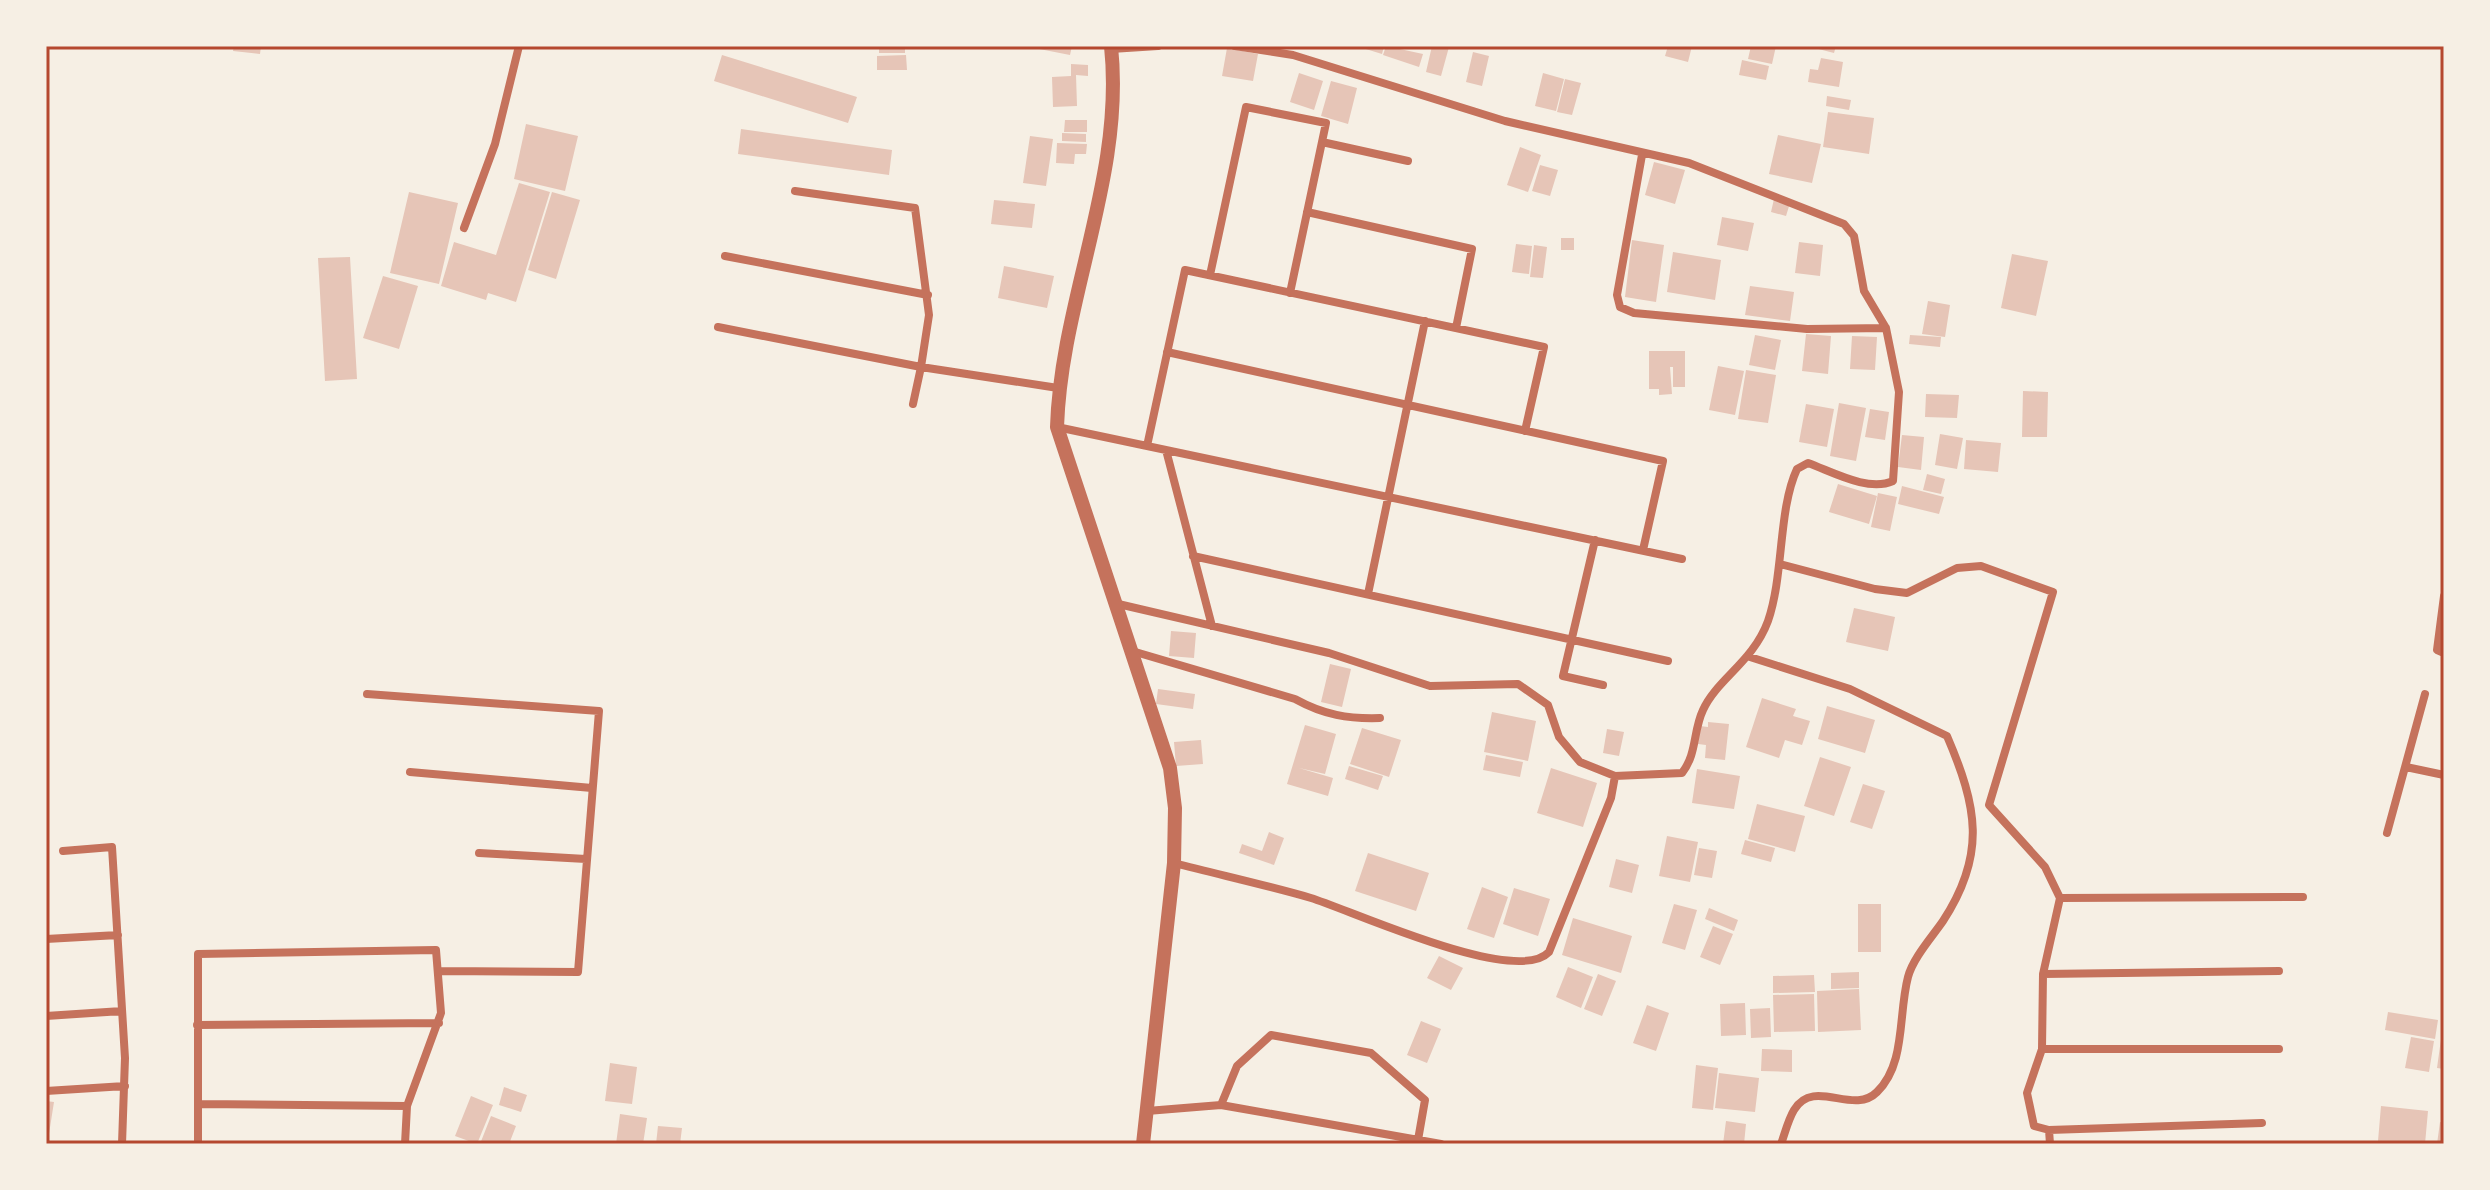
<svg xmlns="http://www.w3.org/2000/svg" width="2490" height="1190" font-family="Rubik,sans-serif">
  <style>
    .building { fill: #e6c5b7 }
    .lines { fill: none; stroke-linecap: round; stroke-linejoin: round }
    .minor { stroke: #c5725c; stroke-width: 8 }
    .tertiary { stroke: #c5725c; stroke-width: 14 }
    .neatline { fill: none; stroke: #b5482f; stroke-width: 3 }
  </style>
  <rect width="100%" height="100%" fill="#f6efe4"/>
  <path class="building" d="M234,46H261L260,54L233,51Z
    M879,46H905V53H879Z
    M1024,46H1072L1070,55Z
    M1356,46H1384L1382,54Z
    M1386,46L1423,54L1419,67L1383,55Z
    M1432,46L1449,47L1441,76L1426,72Z
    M1668,46H1692L1688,62L1665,56Z
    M1751,46H1776L1772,64L1748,59Z
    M1807,46H1836L1834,53Z
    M1227,48L1258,54L1253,81L1222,76Z
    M1473,52L1489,56L1482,86L1466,82Z
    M722,55L857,97L848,123L714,81Z
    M906,55L907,70H877V56Z
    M1821,58L1843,62L1839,87L1808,82L1810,69L1818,70Z
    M1742,60L1769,66L1766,80L1739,75Z
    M1071,64L1088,65V76L1076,75L1077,106L1053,107L1052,77L1071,76Z
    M1299,73L1323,81L1314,110L1290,102Z
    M1543,73L1564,79L1556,111L1535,106Z
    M1565,79L1581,83L1572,115L1557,112Z
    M1331,81L1357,88L1348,124L1321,116Z
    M1827,96L1851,100L1849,110L1826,106Z
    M1828,112L1874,118L1869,154L1823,147Z
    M1065,120H1087V132H1064Z
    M526,124L578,136L565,191L514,179Z
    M741,129L892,150L889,175L738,154Z
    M1062,133L1086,134V142L1062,141Z
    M1778,135L1821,144L1812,183L1769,174Z
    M1030,136L1053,139L1046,186L1023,183Z
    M1057,143L1087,144L1086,154H1075L1074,164L1056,163Z
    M1520,147L1541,155L1528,192L1507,185Z
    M1654,162L1685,170L1675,204L1645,195Z
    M1540,165L1558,170L1550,196L1532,191Z
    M519,183L550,192L516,302L488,293L486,300L441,286L454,242L496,255Z
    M409,192L458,203L439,284L390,273Z
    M552,192L580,200L556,279L528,270Z
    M1774,199L1790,203L1786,216L1771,212Z
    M994,200L1035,204L1032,228L991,224Z
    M1722,217L1754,223L1748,251L1717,245Z
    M1561,238H1574V250H1561Z
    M1632,240L1664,245L1656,302L1625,297Z
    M1799,242L1823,245L1820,276L1795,273Z
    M1516,244L1532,246L1529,274L1512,272Z
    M1534,245L1547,247L1543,278L1530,277Z
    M1673,252L1721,260L1715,300L1667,292Z
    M2012,254L2048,261L2036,316L2001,308Z
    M350,257L357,379L325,381L318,258Z
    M1004,266L1054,276L1047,308L998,298Z
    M383,276L418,286L399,349L363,338Z
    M1750,286L1794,292L1790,321L1745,315Z
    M1928,301L1950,305L1945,337L1922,334Z
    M1806,334L1831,336L1828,374L1802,371Z
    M1755,335L1781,340L1775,370L1749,365Z
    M1910,335L1941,337L1940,347L1909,344Z
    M1852,336L1877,337L1875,370L1850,369Z
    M1649,351H1685V387H1673V367H1670L1672,394L1659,395V389H1649Z
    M1718,366L1744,371L1735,415L1709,410Z
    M1746,370L1776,375L1768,423L1738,419Z
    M2023,391L2048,392L2047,437H2022Z
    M1926,394L1959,395L1957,418L1925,417Z
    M1839,403L1866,408L1856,461L1830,456Z
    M1806,404L1834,409L1827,447L1799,442Z
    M1870,409L1889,412L1885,440L1865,437Z
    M1940,434L1963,438L1957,469L1935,465Z
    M1902,435L1924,437L1921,470L1898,467Z
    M1966,440L2001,443L1998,472L1964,469Z
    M1927,474L1945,479L1941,494L1923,490Z
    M1838,484L1877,496L1869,524L1829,512Z
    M1902,486L1944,497L1939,514L1898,504Z
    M1878,493L1897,497L1890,531L1871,527Z
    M1854,608L1895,617L1888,651L1846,642Z
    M1171,631L1196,633L1194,658L1169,656Z
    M1330,664L1351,669L1342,707L1321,702Z
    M1158,689L1195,694L1193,709L1156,704Z
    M1762,698L1796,709L1793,716L1810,721L1802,745L1785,740L1779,758L1746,747Z
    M1827,706L1875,720L1865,753L1818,739Z
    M1492,712L1536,721L1528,761L1484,752Z
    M1708,722L1729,724L1725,760L1705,758L1706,745L1698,744L1700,726L1708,727Z
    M1305,725L1336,734L1325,774L1299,768L1333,778L1328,796L1287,784Z
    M1362,728L1401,740L1389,777L1350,764Z
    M1607,729L1624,732L1619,756L1603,753Z
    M1201,740L1203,764L1176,766L1174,742Z
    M1486,755L1523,762L1520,777L1483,770Z
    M1820,757L1851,767L1834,816L1804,806Z
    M1349,766L1383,776L1378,790L1345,779Z
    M1551,768L1597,783L1583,827L1537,813Z
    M1697,769L1740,776L1734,809L1692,803Z
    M1863,784L1885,791L1872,829L1850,822Z
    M1757,804L1805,816L1795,852L1748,839Z
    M1269,832L1284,838L1274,865L1239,853L1242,844L1262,851Z
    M1667,836L1698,842L1690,882L1659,876Z
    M1745,840L1775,848L1771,862L1741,854Z
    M1699,848L1717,851L1712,878L1694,875Z
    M1368,853L1429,873L1416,911L1355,891Z
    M1616,859L1639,865L1632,893L1609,887Z
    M1482,887L1508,897L1494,938L1467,929Z
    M1514,888L1550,899L1538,936L1503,924Z
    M1674,904L1697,910L1685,950L1662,943Z
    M1858,904H1881V952H1858Z
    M1709,908L1738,920L1734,931L1705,919Z
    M1573,918L1632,936L1621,973L1562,955Z
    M1713,926L1733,934L1720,965L1700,957Z
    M1439,956L1463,968L1451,990L1427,978Z
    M1568,967L1593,977L1581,1008L1556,997Z
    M1859,972V988L1831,989V973Z
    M1598,974L1616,981L1602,1016L1584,1009Z
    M1814,975L1815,992L1773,993V976Z
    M1859,989L1861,1030L1818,1032L1817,991Z
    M1814,994L1815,1031L1774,1032L1773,995Z
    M1745,1003L1746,1035L1721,1036L1720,1004Z
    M1647,1005L1669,1013L1656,1051L1633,1043Z
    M1770,1008L1771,1037L1751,1038L1750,1009Z
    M2388,1012L2438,1020L2435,1039L2385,1030Z
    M1421,1021L1441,1029L1427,1063L1407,1055Z
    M2442,1032H2444V1069L2437,1068Z
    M2411,1037L2434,1041L2429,1072L2405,1068Z
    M1762,1049L1792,1050V1072L1761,1071Z
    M610,1063L637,1067L632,1104L605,1101Z
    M1696,1065L1718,1068L1713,1110L1692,1108Z
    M1719,1073L1759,1078L1755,1112L1715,1108Z
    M504,1087L527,1095L521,1112L499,1105Z
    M471,1096L493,1105L477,1144L455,1136Z
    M46,1101L54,1102L48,1140H46Z
    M2381,1106L2428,1111L2425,1144H2381L2378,1141Z
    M620,1114L647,1118L643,1144H616Z
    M491,1116L516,1126L509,1144H480Z
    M1726,1121L1746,1124L1744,1144H1723Z
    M2440,1122L2444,1123V1144H2437Z
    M658,1126L682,1128L680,1144H656Z"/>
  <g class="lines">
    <path class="minor" d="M1111,49L1158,46
      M1322,142L1408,161
      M1642,155L1617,295L1620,307L1634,313L1807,329L1886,328
      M795,191L915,208L929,315L921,367L1058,388
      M1307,212L1472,249L1456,328
      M464,228L495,144L519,46
      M725,256L928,295
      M1210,275L1246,107L1326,123L1290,293
      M718,327L921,367L913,404
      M1167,352L1663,461L1643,550
      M1057,427L1682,559
      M1147,446L1185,270L1544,347L1525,431
      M1166,450L1212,626
      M1595,540L1563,676L1603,685
      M1193,556L1668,661
      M1780,564L1875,589L1907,593L1957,568L1981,566L2053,592L1989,805L2045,867L2060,898L2043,974L2042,1049L2027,1093L2034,1126L2049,1130L2050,1144
      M1368,594L1425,321
      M2444,596L2437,650L2444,653
      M1114,603L1329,653L1430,686L1518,684L1548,705L1559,737L1580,762L1615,776L1682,773C1697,754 1693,731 1703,710C1717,679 1753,662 1768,621C1784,575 1778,510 1797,469L1808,463C1833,472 1868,492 1893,481L1899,392L1886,328L1864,291L1854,236L1844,224L1689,163L1505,121L1293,55L1235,46
      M1132,651L1295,699C1324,715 1348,719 1380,718
      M1750,657L1850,689L1947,736C1977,806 1987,854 1943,921C1932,937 1913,958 1908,977C1898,1015 1906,1064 1877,1092C1853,1116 1814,1077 1794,1110C1788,1120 1785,1133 1781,1144
      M367,694L599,711L578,972L440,971
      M2406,767L2444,775
      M410,772L592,788
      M2387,833L2425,694
      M63,851L112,847L125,1058L122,1144
      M479,853L586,859
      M1174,863C1220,875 1266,885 1311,898C1353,911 1516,987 1549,952L1611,798L1615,776
      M2060,898L2303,897
      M46,939L118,935
      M2043,974L2279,971
      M46,1016L122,1011
      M197,1025L439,1023
      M2042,1049H2279
      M46,1091L125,1086
      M198,1104L407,1106
      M1221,1105L1237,1066L1271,1035L1371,1053L1425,1100L1418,1140
      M1147,1111L1221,1105L1441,1144
      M2049,1130L2262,1123
      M198,1144V954L436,950L441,1013L407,1106L405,1144"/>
    <path class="tertiary" d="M1111,46C1125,176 1061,299 1057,427L1170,768L1175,808L1174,863L1143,1144"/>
  </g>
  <rect width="2490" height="1190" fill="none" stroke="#f6efe4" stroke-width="96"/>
  <rect x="48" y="48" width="2394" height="1094" class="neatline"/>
</svg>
